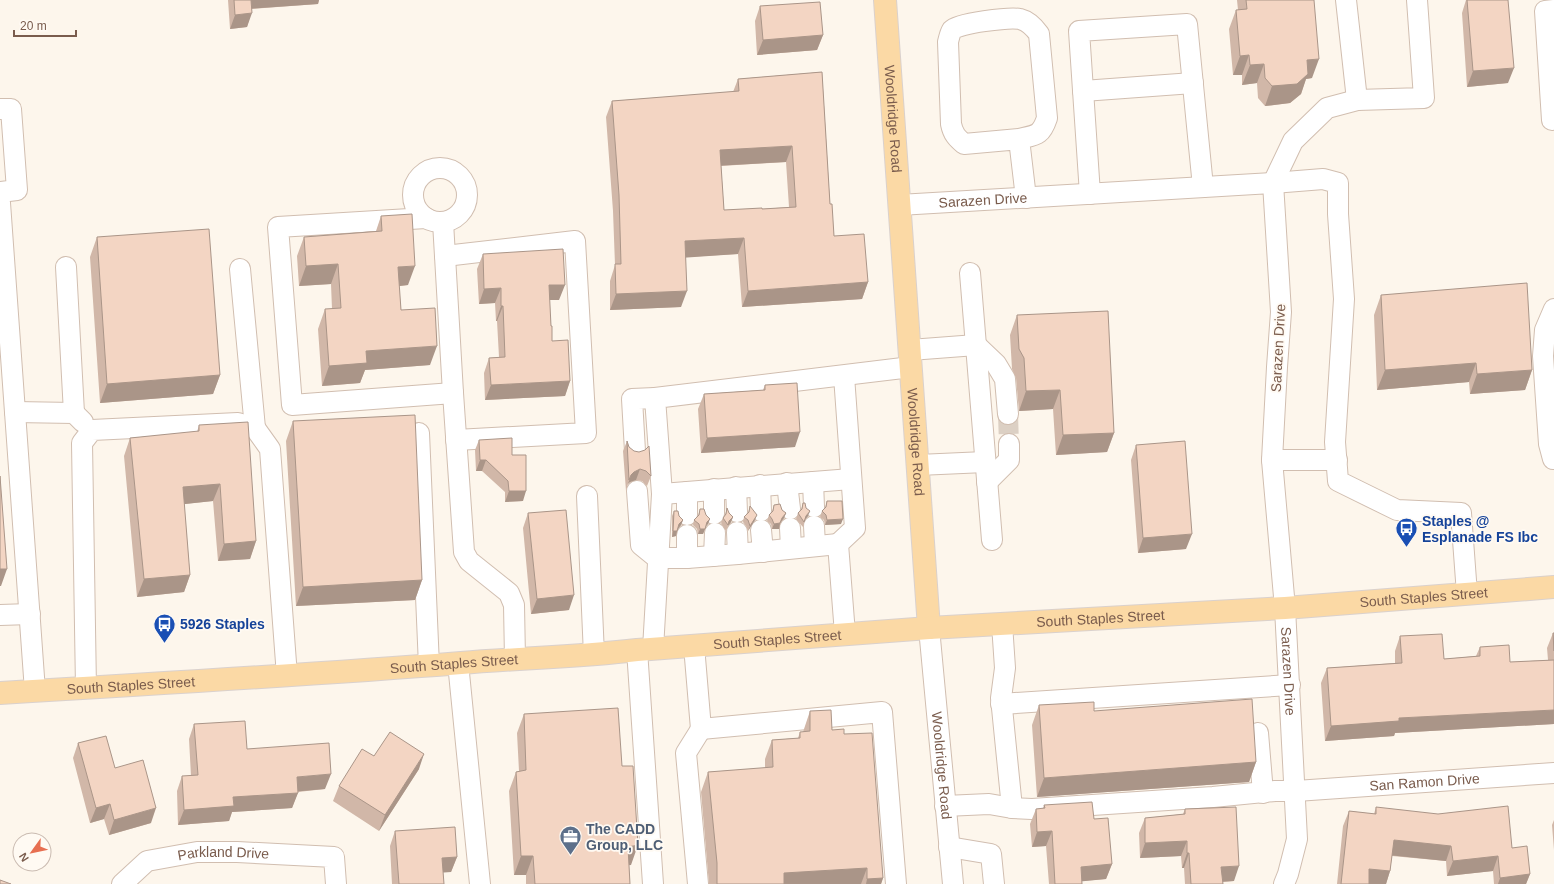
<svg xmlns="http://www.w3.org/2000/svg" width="1554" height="884" font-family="Helvetica,sans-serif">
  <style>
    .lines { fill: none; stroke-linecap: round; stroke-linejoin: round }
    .minor-tunnel { stroke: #dcd0c4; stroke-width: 20; stroke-dasharray: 20 10; stroke-linecap: butt }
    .minor-casing { stroke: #d1beb0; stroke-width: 22 }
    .major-casing { stroke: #dad1cd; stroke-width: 24 }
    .minor { stroke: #fff; stroke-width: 20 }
    .major { stroke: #fbd9a5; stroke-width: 22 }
    .wall { fill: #d1b7a8; fill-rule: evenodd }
    .shaded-wall { fill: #aa9588 }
    .building { fill: #f3d5c3; stroke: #aa9588; fill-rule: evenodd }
    .labels { text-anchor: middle; stroke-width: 3.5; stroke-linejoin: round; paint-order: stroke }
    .street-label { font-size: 14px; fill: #7a5c4d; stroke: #fffaf3 }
    .transit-label { font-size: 14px; font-weight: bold; fill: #164399; stroke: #fffaf3; text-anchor: start }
    .service-label { font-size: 14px; font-weight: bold; fill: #4e5e75; stroke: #fffaf3; text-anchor: start }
  </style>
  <rect width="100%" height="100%" fill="#fdf6ec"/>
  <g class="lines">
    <path class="minor-tunnel" d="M1008,414L1009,444"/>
    <defs>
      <g id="minor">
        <path d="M1346,0L1357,100"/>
        <path d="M1083,91L1193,83"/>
        <path d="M0,109H11L17,190L0,192"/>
        <path d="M1552,120L1545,11L1554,10"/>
        <path d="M1019,139L964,144C957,138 953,134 951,124L948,42C949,38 950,33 952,30C958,23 1010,17 1020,19C1028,21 1034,27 1039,34L1047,118C1041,136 1036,135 1019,139L1026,198"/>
        <circle cx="440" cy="195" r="27"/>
        <path d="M1273,183L1323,179L1338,183V214L1344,299L1335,442L1338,481L1397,510L1461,513L1467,594"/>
        <path d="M1273,183L1293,141L1327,108L1357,100L1424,98L1417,0"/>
        <path d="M1090,194L1079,31L1187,24L1203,187"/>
        <path d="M0,203L35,691"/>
        <path id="s1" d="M899,205L1273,183L1281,312L1277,367L1272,460L1285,608L1297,839L1288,874L1284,884"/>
        <path d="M426,218L278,227L292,405L453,393L464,552L469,561L509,593L514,605L515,659"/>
        <path d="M443,222L453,393"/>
        <path d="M445,256L575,241L586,433L456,440"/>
        <path d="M66,267L74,413"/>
        <path d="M240,269L255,428"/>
        <path d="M970,273L992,540"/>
        <path d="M910,350L976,345L996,364L1005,379L1008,414"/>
        <path d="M844,376L855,528L838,544L845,634"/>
        <path d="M15,412L74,413L83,422"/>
        <path d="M419,433L429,666"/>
        <path d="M635,451L632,399L655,398"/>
        <path d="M1553,459L1549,444L1543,356L1545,330L1554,309"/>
        <path d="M1272,460H1337"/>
        <path d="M918,465L985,462"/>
        <path d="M813,482L814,507"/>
        <path d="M987,482L1009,460V444"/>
        <path d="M787,483L790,509"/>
        <path d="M760,485L761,511"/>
        <path d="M736,487L737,512"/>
        <path d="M714,489V514"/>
        <path d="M637,491L641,545L657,558H687L738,554L838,544"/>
        <path d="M662,494L851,479"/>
        <path d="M587,496L594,655"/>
        <path d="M687,515V492"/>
        <path d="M814,526L815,545"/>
        <path d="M790,528L791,548"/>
        <path d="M761,530L763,552"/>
        <path d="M737,532L738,554"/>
        <path d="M687,535V558"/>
        <path d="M714,556L715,533"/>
        <path d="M0,615L30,614"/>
        <path d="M1002,624L1005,668L1001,698L1012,808"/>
        <path id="s2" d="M929,628L953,884"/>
        <path d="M694,646L701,729L882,712L896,884"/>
        <path d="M653,649L662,494L655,398L911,367"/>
        <path d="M637,650L653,884"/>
        <path d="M458,663L480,884"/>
        <path d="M86,688L82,443L92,430L238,423L255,428L270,449L287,676"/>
        <path d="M1001,704L1290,685"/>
        <path d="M1258,733L1263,793"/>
        <path id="s3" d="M945,806L989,804L1012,808L1032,809L1213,797L1275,791H1296L1554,773"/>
        <path d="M949,847L991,854L994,884"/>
        <path id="s4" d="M122,884L147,861L197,852H237L334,857L336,884"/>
        <path d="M698,884L686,753L701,729"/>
      </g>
      <g id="major">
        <path id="s5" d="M885,0L929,628"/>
        <path id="s6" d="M0,693C154,684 307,675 461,663C519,658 578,657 637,650L929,628L1285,608L1554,587"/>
      </g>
    </defs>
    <use href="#minor" class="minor-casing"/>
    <use href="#major" class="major-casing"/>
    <use href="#minor" class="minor"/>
    <use href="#major" class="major"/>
  </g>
  <path class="wall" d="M228,0H319L318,4L252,9L247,27L230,29Z
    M1237,0H1314L1312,78L1306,79L1301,94L1290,103L1265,106L1258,98L1257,83L1242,85V75H1233L1229,29L1236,10H1238Z
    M1466,0H1508V83L1467,87L1462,13Z
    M760,6L823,35L817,50L757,55L755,21Z
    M822,72L830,204L834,236L868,282L862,299L742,307L738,254L686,257L681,307L610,310V281L615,265L613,211L606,117L612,101L733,92L738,79ZM786,162L789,207L762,209L724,210L721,166Z
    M381,216L408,285L399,286L401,310L430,365L365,370L360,383L322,386L318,329L325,309H332L331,284L299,286L297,256L304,237L376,231Z
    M97,237L220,375L213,394L100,403L90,257Z
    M483,254L559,300H549L551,326L552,341L570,381L565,396L485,400L484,373L489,358L499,357L497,321H496L495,303L479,304L477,269Z
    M1381,295L1532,370L1525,390L1470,394L1469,382L1377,390L1374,315Z
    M1017,315L1114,433L1107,452L1056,455L1053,409L1019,411L1016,378L1012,369L1010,335Z
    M765,385L795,447L701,453L698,409L704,394L763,390Z
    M293,421L422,580L415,600L296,606L286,441Z
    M199,425L256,541L250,559L218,561L213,501L184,504L190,575L184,592L137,597L124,456L130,438L197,432Z
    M479,440L512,455L523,501L505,502V492L482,471H476L475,450Z
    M627,441L629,447L651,476L647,486L642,481L636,480L630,482L628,484L626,491L623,451Z
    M1136,445L1186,549L1138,553L1131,460Z
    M827,501L841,524L825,525L824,520L820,517L822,511L825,508Z
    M803,503L808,516L805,520L803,527L796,519L798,513L801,510Z
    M774,505L786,513L784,518L781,522L779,529H772L771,524L767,521L769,515L772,512Z
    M750,506L755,520L748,531L746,526L743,522L744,517L748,513Z
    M727,508L729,513L733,517L731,522L728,526L726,531L721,523L723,518L725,515Z
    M700,509L708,524L706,526L703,534H698L697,529L693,525L694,520L698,516Z
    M674,511L683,520L681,525L678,529L676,536L672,537V516Z
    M528,513L569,610L531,614L523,528Z
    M1553,633H1554V724L1395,733L1394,736L1325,741L1321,683L1327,668L1395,663V651L1400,636L1444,659L1476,656L1480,647L1510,662L1548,660L1547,648Z
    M1039,705L1094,711L1256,762L1249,782L1037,797L1032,725Z
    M810,711L832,730L844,734L883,878L881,884H709L701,792L708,772L765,768V759L772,740L798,738L800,732H803Z
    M524,714L622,766L631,865H629L630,884H526V875H514L509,791L516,772L519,771L517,733Z
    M194,724L325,789L298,792L292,808L232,812L229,821L178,825L177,791L182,776H191L189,739Z
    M78,743L115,768L151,823L109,835L104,819L90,823L73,758Z
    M374,756L419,769L379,831L333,801L339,786Z
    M1044,805L1094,819L1112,864L1106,879L1082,881V884H1049L1046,846L1032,847L1030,824L1036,809L1043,808Z
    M1376,807L1512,848L1530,874L1526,884H1494L1493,871L1447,876L1446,861L1392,856L1390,871L1386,884H1337L1343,826L1349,811L1374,814Z
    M1185,809L1234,881L1223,882V884H1185L1184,868H1182L1181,856L1140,858L1139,833L1145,818L1183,814Z
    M1554,820V850L1552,825Z
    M395,831L457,857L451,872H443L444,884H392L390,846Z"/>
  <path class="shaded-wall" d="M249,0H319L318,4L246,9Z
    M252,13L247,27L230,29L235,15Z
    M823,35L817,50L757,55L763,40Z
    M1249,55L1242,75H1233L1240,56Z
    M1319,59L1312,78L1306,79L1301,94L1290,103L1265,106L1272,86L1307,60Z
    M1264,64L1257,83L1242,85L1250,65Z
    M1514,68L1508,83L1467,87L1473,71Z
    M792,146L786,162L714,166L720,150Z
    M744,238L738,254L680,258L685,241Z
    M338,264L331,284L299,286L306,266Z
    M415,266L408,285L391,287L398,267Z
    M868,282L862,299L742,307L748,291Z
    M549,285H565L559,300H543Z
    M501,288L495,303L479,304L484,289Z
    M687,291L681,307L610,310L616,294Z
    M501,306H503L497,321H496Z
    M437,346L430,365L365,370L360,383L322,386L329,366L366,351Z
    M1476,363L1469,382L1377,390L1385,370Z
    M1532,370L1525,390L1470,394L1477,374Z
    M220,375L213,394L100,403L107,384Z
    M570,381L565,396L485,400L491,385Z
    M1060,390L1053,409L1019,411L1026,391Z
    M800,432L795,447L701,453L707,438Z
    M1114,433L1107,452L1056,455L1063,435Z
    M480,460H486L482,471H476Z
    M640,469L636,480L630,482L628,484L631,475L634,472Z
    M220,484L213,501L176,505L183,487Z
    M509,491H526L523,501L505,502Z
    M810,511L808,516L804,521L806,516Z
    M786,513L784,518L780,523L782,518Z
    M757,515L755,520L748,531L750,526Z
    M733,517L731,522L728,526L729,521Z
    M710,519L708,524L705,527L707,522Z
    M843,519L841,524L825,525L827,520Z
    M683,520L681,525L677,530L679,524Z
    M780,523L779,529H772L774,524Z
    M700,529H705L703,534H698Z
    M673,531H677L676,536L672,537Z
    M1192,534L1186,549L1138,553L1143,538Z
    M256,541L250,559L218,561L224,544Z
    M0,569H7L1,586H0Z
    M190,575L184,592L137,597L144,579Z
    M422,580L415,600L296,606L303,587Z
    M574,595L569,610L531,614L537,599Z
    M1554,710V724L1395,733L1394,736L1325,741L1331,726L1399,718Z
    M424,754L419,769L379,831L385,815Z
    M1256,762L1249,782L1037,797L1044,778Z
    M331,774L325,789L291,792L297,777Z
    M298,793L292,808L232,812L229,821L178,825L184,810L233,797Z
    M110,804L104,819L90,823L96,808Z
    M156,808L151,823L109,835L114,820Z
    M1052,831L1046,846L1032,847L1037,832Z
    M1394,840L1451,846L1446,861L1388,855Z
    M1187,841L1181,856L1140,858L1145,843Z
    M638,845L631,865L621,866L628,847Z
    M1187,853H1189L1184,868H1182Z
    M521,856H533L526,875H514Z
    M1498,856L1493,871L1447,876L1453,861Z
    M457,857L451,872L437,873L442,858Z
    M1112,864L1106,879L1075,882L1081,867Z
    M1239,866L1234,881L1216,882L1221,867Z
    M867,868L861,884H780L784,873Z
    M1369,869L1390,871L1386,884H1364Z
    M1530,874L1526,884H1498L1500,878Z
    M883,878L881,884H866L867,879Z"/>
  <path class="building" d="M234,0H251L252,13L235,15Z
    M1246,0H1314L1319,59L1307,60L1308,74L1297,84L1272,86L1265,78L1264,64L1250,65L1249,55L1240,56L1236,10L1247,9Z
    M1467,0H1508L1514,68L1473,71Z
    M820,2L823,35L763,40L760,6Z
    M822,72L830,204H832L834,236L864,234L868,282L748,291L744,238L685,241L687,291L616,294L615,264H621L619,195L612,101L739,91L738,79ZM792,146L796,207L762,209V208L724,210L720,150Z
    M412,214L415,266L398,267L401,310L435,308L437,346L366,351L367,363L329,366L325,309L341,308L338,264L306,266L304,237L382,231L381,216Z
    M209,229L220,375L107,384L97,237Z
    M563,249L565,285H549L551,326H552V341L568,340L570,381L491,385L489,358L505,357L503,306H501V288L484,289L483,254Z
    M1527,283L1532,370L1477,374L1476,363L1385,370L1381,295Z
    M1108,311L1114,433L1063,435L1060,390L1026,391L1024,358L1019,349L1017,315Z
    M797,383L800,432L707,438L704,394L765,390V385Z
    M415,415L422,580L303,587L293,421Z
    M248,422L256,541L224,544L220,484L183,487L190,575L144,579L130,438L199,431V425Z
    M512,438V455H526V491H509L508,481L486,460H480L479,440Z
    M627,441L629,447L634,451L639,452L645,450L649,446L651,476L646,471L640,469L634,472L631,475L629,480Z
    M1185,441L1192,534L1143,538L1136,445Z
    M0,476L7,569H0Z
    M827,501H842L843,519L827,520L826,515L822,511L826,507Z
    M803,503H805L806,508L810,511L806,516L804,522L798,513L802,509Z
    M780,504L782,510L786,513L782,518L780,523L774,524L772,519L769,515L773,511L774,505Z
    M750,506L757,515L750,526L748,520L744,517L749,512Z
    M727,508L729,513L733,517L729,521L728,525L723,518L726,514Z
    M700,509H704L706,515L710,519L707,522L705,529H700L699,524L694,520L699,515Z
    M566,510L574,595L537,599L528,513Z
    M674,511H678L679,516L683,520L679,524L677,531H673Z
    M1553,633H1554V651Z
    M1442,634L1444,659L1480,656V647L1509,645L1510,662L1554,660V710L1399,718V721L1331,726L1327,668L1402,663L1400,636Z
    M1252,699L1256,762L1044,778L1039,705L1094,702V711Z
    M618,708L622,766H633L638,845L628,847L630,884H535L533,856H521L516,772L526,770L524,714Z
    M831,710L832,730L844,729V734L872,733L883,878L867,879V868L784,873V884H717V863L708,772L773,767L772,740L800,738V732L810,731V711Z
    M245,721L247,749L329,743L331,774L297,777L298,793L233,797L234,806L184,810L182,776L198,775L194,724Z
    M390,732L424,754L385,815L339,786L362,749L374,756Z
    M106,736L115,768L143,760L156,808L114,820L110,804L96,808L78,743Z
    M1092,802L1094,819L1108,818L1112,864L1081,867L1082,884H1055L1052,831L1037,832L1036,809L1045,808L1044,805Z
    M1508,806L1512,848L1527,846L1530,874L1500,878L1498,856L1453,861L1451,846L1394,840L1390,871L1369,869V884H1341L1349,811L1376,814V807L1438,814Z
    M1236,807L1239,866L1221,867L1223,884H1191L1189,853H1187V841L1145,843V818L1185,814V809Z
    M455,827L457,857L442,858L444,884H399L395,831Z
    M0,880L11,884H0Z"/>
  <defs>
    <symbol id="bus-pin" viewBox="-11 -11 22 30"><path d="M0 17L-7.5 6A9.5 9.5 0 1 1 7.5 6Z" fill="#1a4fb4" stroke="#fffaf3"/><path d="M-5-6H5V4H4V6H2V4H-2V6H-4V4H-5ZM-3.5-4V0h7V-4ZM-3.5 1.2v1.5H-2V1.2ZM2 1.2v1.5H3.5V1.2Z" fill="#fff"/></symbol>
    <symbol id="office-pin" viewBox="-11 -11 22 30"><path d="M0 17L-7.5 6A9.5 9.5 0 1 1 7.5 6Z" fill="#5c6f8a" stroke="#fffaf3"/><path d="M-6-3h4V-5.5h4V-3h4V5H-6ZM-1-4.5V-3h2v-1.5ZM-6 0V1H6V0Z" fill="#fff"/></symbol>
  </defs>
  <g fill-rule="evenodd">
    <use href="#bus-pin" x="1394" y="516" width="25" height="34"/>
    <use href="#bus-pin" x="152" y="612" width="25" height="34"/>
    <use href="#office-pin" x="558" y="824" width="25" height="34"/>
  </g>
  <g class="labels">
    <g class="street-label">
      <text dy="5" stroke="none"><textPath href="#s5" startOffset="119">Wooldridge Road</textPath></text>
      <text dy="5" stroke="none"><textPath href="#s1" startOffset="84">Sarazen Drive</textPath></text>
      <text transform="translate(1278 348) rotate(-87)" y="5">Sarazen Drive</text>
      <text dy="5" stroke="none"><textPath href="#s5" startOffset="443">Wooldridge Road</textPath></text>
      <text dy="5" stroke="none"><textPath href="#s6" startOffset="1427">South Staples Street</textPath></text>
      <text dy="5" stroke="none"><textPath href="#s6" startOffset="1103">South Staples Street</textPath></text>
      <text dy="5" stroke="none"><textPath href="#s6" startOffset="779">South Staples Street</textPath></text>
      <text dy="5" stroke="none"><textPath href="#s6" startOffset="455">South Staples Street</textPath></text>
      <text dy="5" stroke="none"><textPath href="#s1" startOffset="864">Sarazen Drive</textPath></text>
      <text dy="5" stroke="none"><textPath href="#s6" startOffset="131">South Staples Street</textPath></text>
      <text dy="5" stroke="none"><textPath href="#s2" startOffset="138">Wooldridge Road</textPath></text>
      <text dy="5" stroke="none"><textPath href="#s3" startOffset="481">San Ramon Drive</textPath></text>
      <text dy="5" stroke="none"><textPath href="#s4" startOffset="111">Parkland Drive</textPath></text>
    </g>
    <g class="transit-label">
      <text x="1422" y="526">Staples @<tspan x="1422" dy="16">Esplanade FS Ibc</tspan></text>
      <text x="180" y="629">5926 Staples</text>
    </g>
    <g class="service-label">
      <text x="586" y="834">The CADD<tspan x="586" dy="16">Group, LLC</tspan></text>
    </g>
  </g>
  <g transform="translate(32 852) rotate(237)"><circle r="19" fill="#fffaf3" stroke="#cabbb1"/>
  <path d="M0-3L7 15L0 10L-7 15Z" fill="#e76f51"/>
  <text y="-6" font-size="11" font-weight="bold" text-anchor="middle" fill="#7a5c4d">N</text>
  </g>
  <path d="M14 30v6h62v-6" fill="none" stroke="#7a5c4d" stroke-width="2"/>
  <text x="20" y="30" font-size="12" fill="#7a5c4d" stroke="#fffaf3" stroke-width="3" paint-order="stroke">20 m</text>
</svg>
